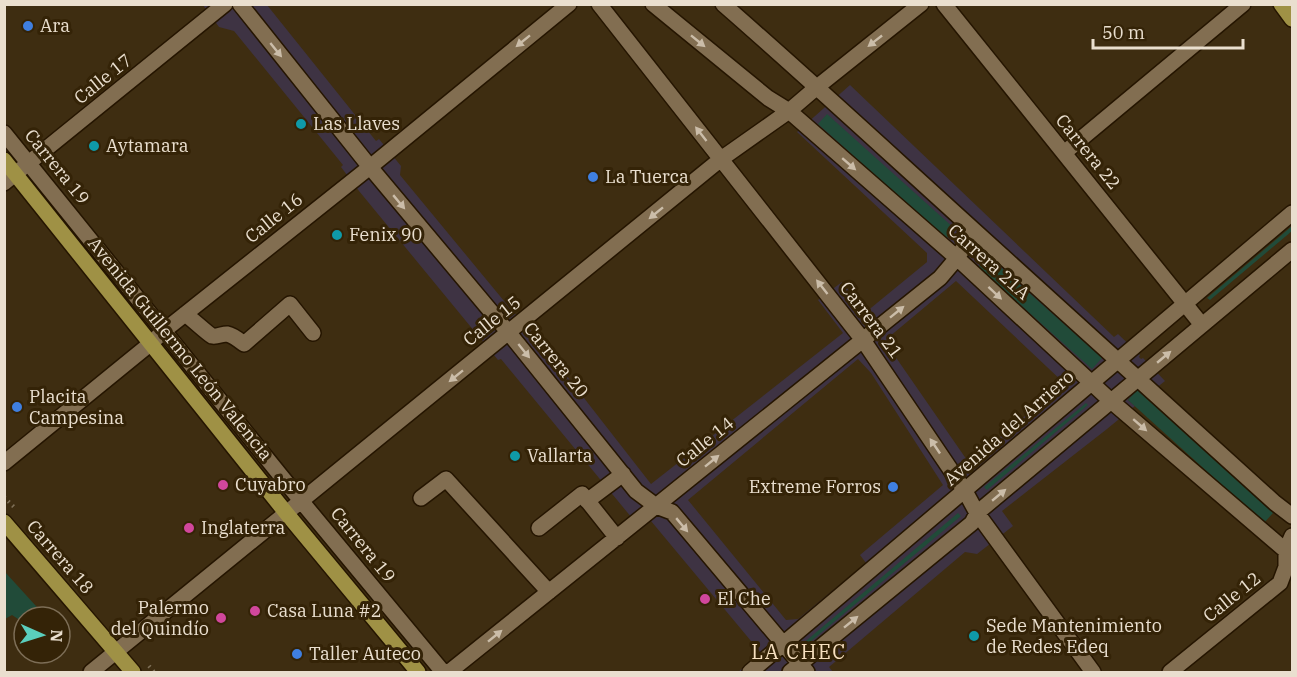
<svg xmlns="http://www.w3.org/2000/svg" width="1297" height="677" font-family="'IBM Plex Serif',serif">
  <style>
    .commercial { fill: #3e3343; fill-rule: evenodd }
    .green { fill: #214b39 }
    .lines { fill: none; stroke-linecap: round; stroke-linejoin: round }
    .minor-casing { stroke: #251500; stroke-width: 18 }
    .major-casing { stroke: #251500; stroke-width: 18 }
    .path { stroke: #7e6f57; stroke-width: 4; stroke-dasharray: 1.5 4.5; stroke-linecap: butt }
    .minor { stroke: #826e51; stroke-width: 15 }
    .major { stroke: #9f9145; stroke-width: 15 }
    .oneway { fill: #cbbda9 }
    .shop-dot { fill: #3f7fe0; stroke: #342307; stroke-width: 2 }
    .culture-dot { fill: #0f9aa8; stroke: #342307; stroke-width: 2 }
    .hotel-dot { fill: #d1479c; stroke: #342307; stroke-width: 2 }
    .labels { text-anchor: middle; stroke-width: 6; stroke-linejoin: round; paint-order: stroke }
    .poi-label { font-size: 18px; fill: #eadfcf; stroke: #342307; text-anchor: start }
    .street-label { font-size: 18px; fill: #eadfcf; stroke: #342307 }
    .neighbourhood-label { font-size: 20px; letter-spacing: 1.5px; fill: #f7e0c0; stroke: #342307 }
  </style>
  <rect width="100%" height="100%" fill="#3e2d11"/>
  <path class="commercial" d="M203,5H267L376,141L379,139L401,166L400,175L509,307L538,339L651,484L843,333L818,300L842,282L866,312L927,262V253L797,132L850,85L1114,337L1118,334L1140,355L1139,357L1141,359L1143,358L1165,381L1145,397L1137,390L1128,400L1135,406L1107,429L1002,511L1013,526L977,554L965,552L829,667L833,672H738L761,653L651,521L641,529L501,359L498,360L359,191L341,167L343,165L234,31L219,27ZM956,281L1064,383L969,463L888,346L889,337ZM858,359L871,373L943,485L860,555L866,563L798,619L786,620L688,500Z"/>
  <path class="green" d="M827,114L955,229L946,239L818,124Z
    M1292,226V231L1210,300L1207,298Z
    M988,256L1102,358L1092,369L978,267Z
    M1137,390L1273,513L1264,523L1128,400Z
    M1086,403L1088,405L987,490L984,487Z
    M958,513L961,516L804,647L801,645Z
    M5,572L46,617H24V623L12,615L5,619Z"/>
  <g class="lines">
    <defs>
      <path id="minor" d="M240,4L370,167L509,333L636,491L656,506L672,512L807,672
        M599,4L863,340L965,491L977,513L1093,672
        M653,4L768,98L789,111L957,258L1111,401L1292,556
        M723,4C809,79 892,156 976,232C1076,322 1176,412 1275,503L1292,516
        M944,4L1202,325
        M4,133L302,502L443,672
        M1064,153L1243,4
        M4,183L225,4
        M185,314C191,318 208,334 212,336C217,337 222,334 227,334C233,335 239,340 244,344L290,304L313,333
        M4,463L150,344L165,330L370,167L569,4
        M421,498L446,479L549,592
        M587,501L623,474
        M539,528L582,494L617,538
        M91,672L721,159L789,111L817,87L921,4
        M449,672L940,278L957,258L974,231
        M750,672L1292,213
        M790,672L972,523L977,513L1292,250
        M1170,672L1280,583L1286,567V550L1292,536"/>
      <path id="major" d="M1281,4L1292,19
        M4,160L287,514L418,672
        M4,522L133,672"/>
    </defs>
    <use href="#minor" class="minor-casing"/>
    <use href="#major" class="major-casing"/>
    <path class="path" d="M4,497L14,507
      M149,666L154,672"/>
    <use href="#minor" class="minor"/>
    <use href="#major" class="major"/>
  </g>
  <defs><path id="oneway-solid" d="M-6-.8H1V-3.2L6.5 0L1 3.2V.8H-6Z" transform="scale(1.5)"/></defs>
  <g class="oneway">
    <use href="#oneway-solid" transform="translate(523 41) rotate(141)"/>
    <use href="#oneway-solid" transform="translate(698 41) rotate(39)"/>
    <use href="#oneway-solid" transform="translate(875 41) rotate(142)"/>
    <use href="#oneway-solid" transform="translate(276 50) rotate(51)"/>
    <use href="#oneway-solid" transform="translate(701 134) rotate(-128)"/>
    <use href="#oneway-solid" transform="translate(849 164) rotate(41)"/>
    <use href="#oneway-solid" transform="translate(399 202) rotate(50)"/>
    <use href="#oneway-solid" transform="translate(656 213) rotate(141)"/>
    <use href="#oneway-solid" transform="translate(822 287) rotate(-128)"/>
    <use href="#oneway-solid" transform="translate(995 293) rotate(43)"/>
    <use href="#oneway-solid" transform="translate(897 312) rotate(-39)"/>
    <use href="#oneway-solid" transform="translate(524 351) rotate(51)"/>
    <use href="#oneway-solid" transform="translate(1164 357) rotate(-40)"/>
    <use href="#oneway-solid" transform="translate(456 376) rotate(141)"/>
    <use href="#oneway-solid" transform="translate(1140 425) rotate(41)"/>
    <use href="#oneway-solid" transform="translate(935 446) rotate(-124)"/>
    <use href="#oneway-solid" transform="translate(712 461) rotate(-39)"/>
    <use href="#oneway-solid" transform="translate(999 495) rotate(-40)"/>
    <use href="#oneway-solid" transform="translate(682 525) rotate(50)"/>
    <use href="#oneway-solid" transform="translate(851 622) rotate(-39)"/>
    <use href="#oneway-solid" transform="translate(495 636) rotate(-39)"/>
  </g>
  <g class="shop-dot">
    <circle cx="28" cy="26" r="6"/>
    <circle cx="593" cy="177" r="6"/>
    <circle cx="17" cy="407" r="6"/>
    <circle cx="893" cy="487" r="6"/>
    <circle cx="297" cy="654" r="6"/>
  </g>
  <g class="culture-dot">
    <circle cx="301" cy="124" r="6"/>
    <circle cx="94" cy="146" r="6"/>
    <circle cx="337" cy="235" r="6"/>
    <circle cx="515" cy="456" r="6"/>
    <circle cx="974" cy="636" r="6"/>
  </g>
  <g class="hotel-dot">
    <circle cx="223" cy="485" r="6"/>
    <circle cx="189" cy="528" r="6"/>
    <circle cx="705" cy="599" r="6"/>
    <circle cx="255" cy="611" r="6"/>
    <circle cx="221" cy="618" r="6"/>
  </g>
  <g class="labels">
    <g class="poi-label">
      <text x="40" y="32">Ara</text>
      <text x="313" y="130">Las Llaves</text>
      <text x="106" y="152">Aytamara</text>
      <text x="605" y="183">La Tuerca</text>
      <text x="349" y="241">Fenix 90</text>
      <text x="29" y="403">Placita<tspan x="29" dy="21">Campesina</tspan></text>
      <text x="527" y="462">Vallarta</text>
      <text x="235" y="491">Cuyabro</text>
      <text x="881" y="493" text-anchor="end">Extreme Forros</text>
      <text x="201" y="534">Inglaterra</text>
      <text x="717" y="605">El Che</text>
      <text x="209" y="614" text-anchor="end">Palermo<tspan x="209" dy="21">del Quindío</tspan></text>
      <text x="267" y="617">Casa Luna #2</text>
      <text x="986" y="632">Sede Mantenimiento<tspan x="986" dy="21">de Redes Edeq</tspan></text>
      <text x="309" y="660">Taller Auteco</text>
    </g>
    <g class="street-label">
      <text transform="translate(103 79) rotate(-39)" y="6">Calle 17</text>
      <text transform="translate(1088 152) rotate(51)" y="6">Carrera 22</text>
      <text transform="translate(57 167) rotate(51)" y="6">Carrera 19</text>
      <text transform="translate(274 218) rotate(-39)" y="6">Calle 16</text>
      <text transform="translate(989 262) rotate(42)" y="6">Carrera 21A</text>
      <text transform="translate(871 320) rotate(53)" y="6">Carrera 21</text>
      <text transform="translate(492 321) rotate(-39)" y="6">Calle 15</text>
      <text transform="translate(180 349) rotate(51)" y="6">Avenida Guillermo León Valencia</text>
      <text transform="translate(556 360) rotate(51)" y="6">Carrera 20</text>
      <text transform="translate(1009 428) rotate(-41)" y="6">Avenida del Arriero</text>
      <text transform="translate(705 442) rotate(-39)" y="6">Calle 14</text>
      <text transform="translate(363 545) rotate(51)" y="6">Carrera 19</text>
      <text transform="translate(60 557) rotate(49)" y="6">Carrera 18</text>
      <text transform="translate(1232 597) rotate(-39)" y="6">Calle 12</text>
    </g>
    <g class="neighbourhood-label">
      <text x="799" y="659">LA CHEC</text>
    </g>
  </g>
  <rect width="1297" height="677" fill="none" stroke="#eadfcf" stroke-width="12"/>
  <g transform="translate(42 635) rotate(93)"><circle r="28" fill="#342307" stroke="#7d6e57" stroke-width="1.5"/>
  <path d="M0-4.5L10 22L0 15L-10 22Z" fill="#5acebd"/>
  <text y="-9" font-size="16" font-weight="bold" text-anchor="middle" fill="#eadfcf">N</text>
  </g>
  <path d="M1093 39v9h150v-9" fill="none" stroke="#eadfcf" stroke-width="3"/>
  <text x="1102" y="39" font-size="18" fill="#eadfcf" stroke="#342307" stroke-width="4.5" paint-order="stroke">50 m</text>
</svg>
